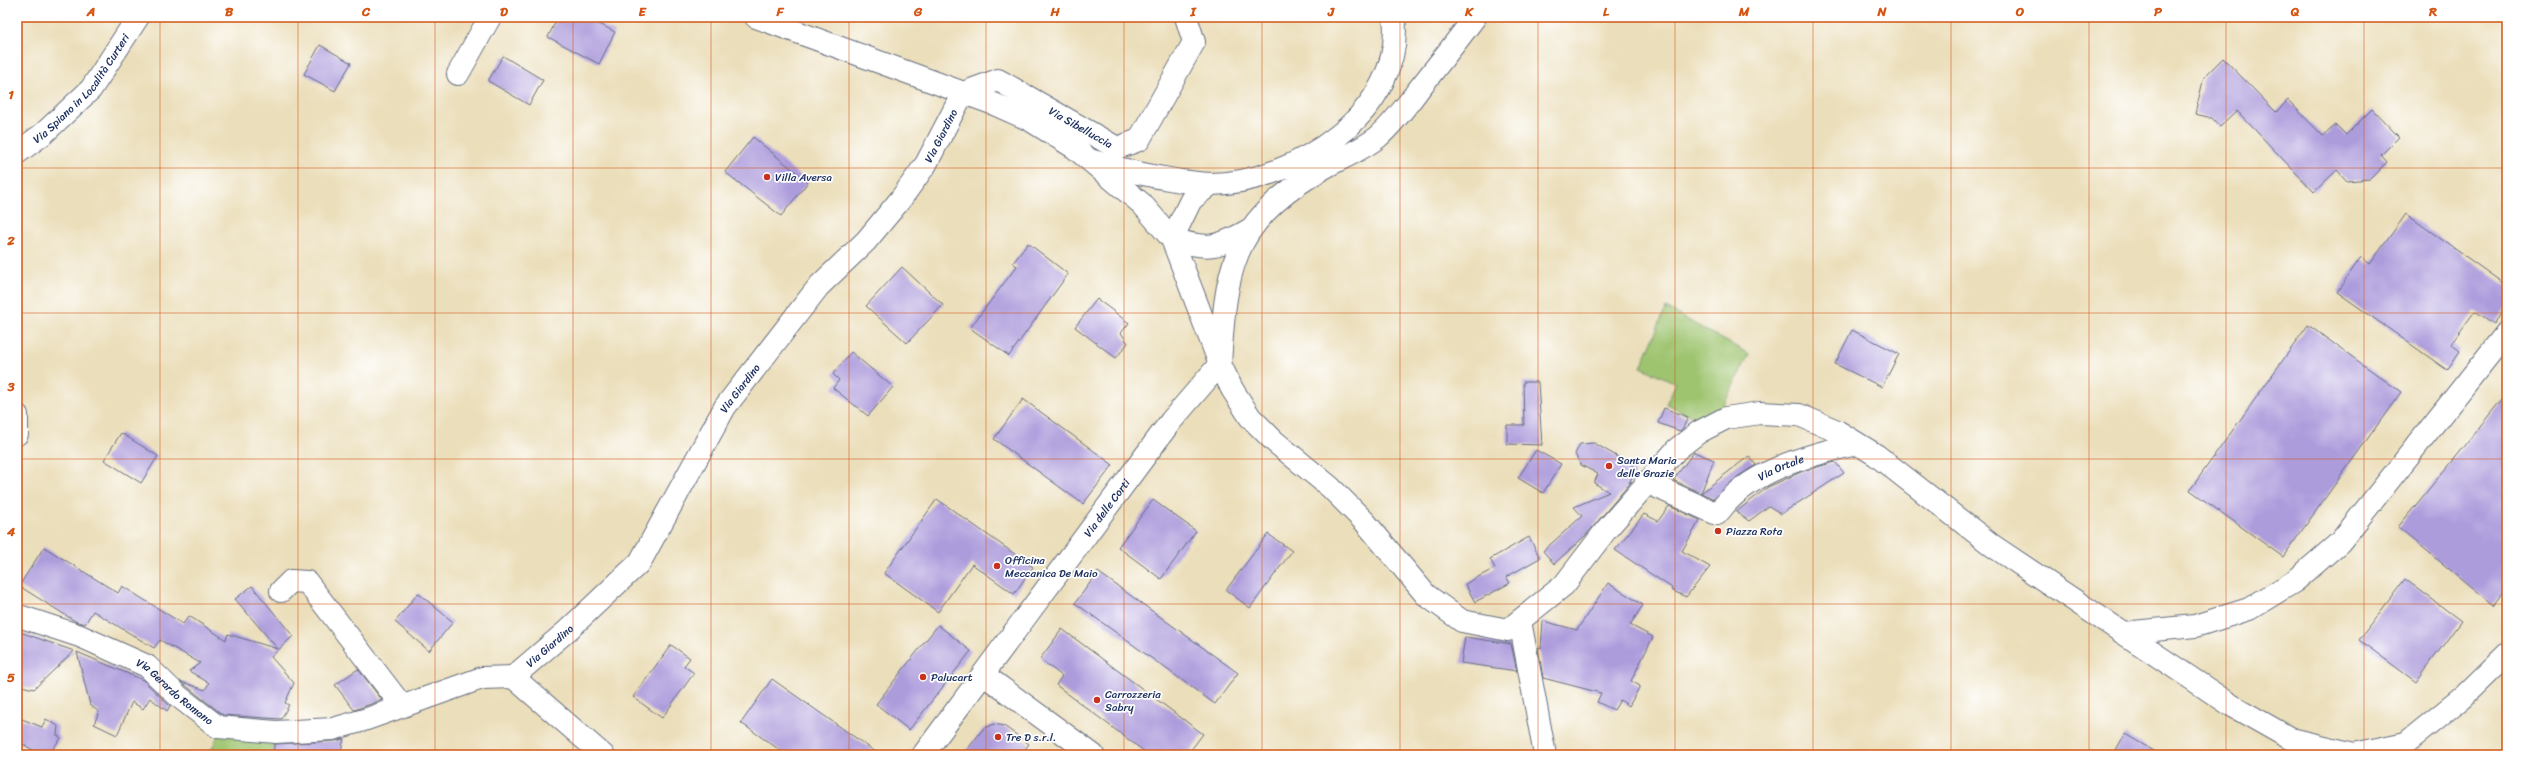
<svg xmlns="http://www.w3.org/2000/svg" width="2524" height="772" font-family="Sriracha,sans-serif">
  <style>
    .green { fill: #9fc46f; stroke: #5d7a66 }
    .building { fill: #ad9cdc }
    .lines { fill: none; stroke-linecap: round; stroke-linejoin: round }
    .minor-casing { stroke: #646c7e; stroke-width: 24 }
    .highway-casing { stroke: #646c7e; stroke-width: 24 }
    .minor { stroke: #fff; stroke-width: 22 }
    .highway { stroke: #fff; stroke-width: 22 }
    .grid { fill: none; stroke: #d45514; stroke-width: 1; stroke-opacity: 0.55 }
    .poi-dot { fill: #c8321e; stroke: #fff; stroke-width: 1.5 }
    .labels { text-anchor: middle; stroke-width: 3.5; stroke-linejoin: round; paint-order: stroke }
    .street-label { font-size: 11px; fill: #1b2f5e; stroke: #fff }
    .poi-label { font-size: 11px; fill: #1b2f5e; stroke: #fff; text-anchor: start }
    .neatline { fill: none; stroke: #d45514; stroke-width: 1.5 }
    .grid-label { font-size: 13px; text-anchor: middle; font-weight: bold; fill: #d45514 }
  </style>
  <rect width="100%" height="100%" fill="#fff"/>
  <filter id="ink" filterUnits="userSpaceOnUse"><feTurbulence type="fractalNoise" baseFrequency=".025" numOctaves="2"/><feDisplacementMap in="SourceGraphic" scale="8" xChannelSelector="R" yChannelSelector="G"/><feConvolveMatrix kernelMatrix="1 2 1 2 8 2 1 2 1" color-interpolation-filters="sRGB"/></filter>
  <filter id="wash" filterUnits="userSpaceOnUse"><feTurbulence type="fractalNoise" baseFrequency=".012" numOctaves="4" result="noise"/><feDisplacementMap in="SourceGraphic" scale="16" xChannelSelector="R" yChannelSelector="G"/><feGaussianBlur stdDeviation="0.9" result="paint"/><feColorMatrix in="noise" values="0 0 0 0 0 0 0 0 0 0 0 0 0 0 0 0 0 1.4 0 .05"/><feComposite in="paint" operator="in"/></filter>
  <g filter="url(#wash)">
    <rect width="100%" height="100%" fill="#ebdeba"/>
    <path class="green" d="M1666,308L1749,354L1721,410L1698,419L1666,404L1676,383L1641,367Z
      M219,733L276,738L272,755H209Z"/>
    <g id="blocks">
      <path class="building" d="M558,17H586L615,32L599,64L548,37Z
        M320,45L351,63L335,91L304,74Z
        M503,56L543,80L529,105L488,81Z
        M2223,58L2276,112L2288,100L2323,136L2336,125L2346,135L2372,109L2399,137L2381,155L2387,162L2370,179L2347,181L2337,170L2314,192L2237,111L2220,127L2212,118L2195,114L2204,77Z
        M753,137L808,182L781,216L725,172Z
        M2406,214L2507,286V305L2494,324L2475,311L2451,344L2460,351L2447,370L2337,292L2361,257L2370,264Z
        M1028,243L1068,274L1009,356L970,328L1017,266L1013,263Z
        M902,267L943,305L907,343L866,306Z
        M1097,299L1129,323L1121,333L1128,343L1116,358L1075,327Z
        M2308,325L2401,392L2283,557L2190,490Z
        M1852,330L1899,354L1882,387L1835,364Z
        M851,352L893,387L868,416L833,388L839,380L833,374Z
        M1523,382H1538L1542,445L1507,444V425H1524Z
        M2507,393V588L2493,605L2398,527Z
        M1023,399L1113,465L1083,504L994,439Z
        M1664,408L1688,417L1683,428L1680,431L1658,423Z
        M121,433L158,456L141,483L104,460Z
        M1594,443L1637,468L1629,483L1632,481L1587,534L1554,564L1543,551L1582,516L1574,507L1609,492L1594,483L1598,474L1581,465L1575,454L1580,444Z
        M1536,450L1561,464L1543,493L1518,478Z
        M1694,452L1714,460L1701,493L1673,480Z
        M1749,456L1756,465L1737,477L1714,499L1701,493Z
        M1835,462L1844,473L1781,514L1769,506L1749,521L1736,512L1768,487L1803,471Z
        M937,499L1033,567L1014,594L972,564L938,612L884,573Z
        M1153,500L1196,531L1161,579L1118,547Z
        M1669,506L1700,520L1682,551L1710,567L1686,597L1671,590L1672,588L1615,550L1644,514L1658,521Z
        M1268,534L1292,551L1250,608L1226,590Z
        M1529,537L1540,558L1506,577L1510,583L1475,602L1465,584L1495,568L1490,559Z
        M44,547L118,593L122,586L183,624L189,616L226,640L228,634L278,649L235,599L252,586L293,636L271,657L294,683L285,703L289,705L281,719L223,715L180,681L205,690L209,683L189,671L200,663L160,640L154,648L93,611L85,624L75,621L19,586Z
        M1098,572L1238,673L1215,704L1075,603Z
        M2405,579L2461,621L2416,682L2359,640Z
        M1608,583L1643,605L1630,625L1653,637L1631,681L1640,686L1629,706L1620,700L1614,710L1597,702L1601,693L1543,678L1538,647L1541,648L1543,621L1577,630Z
        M418,593L453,622L429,651L395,622Z
        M938,625L971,651L909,730L876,704Z
        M1062,629L1203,734L1187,755H1149L1056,685L1062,676L1040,659Z
        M17,631L74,651L34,689L17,685Z
        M1465,637L1511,644L1517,671L1461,663Z
        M671,645L690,658L684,666L694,673L662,718L633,697Z
        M77,652L143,680L170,706L167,711L150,698L143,709L132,702L117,735L94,724L99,712L90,705Z
        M358,669L382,700L354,710L335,685Z
        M772,679L880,755H787L741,723Z
        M17,717L42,727L46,719L58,726L57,735L61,738L48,755H42L17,741Z
        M994,724L1004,726L1029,744L1021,755H963L983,729Z
        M2125,734L2161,755H2113Z
        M344,739L340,755H272L275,744L334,741Z"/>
    </g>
  </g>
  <g filter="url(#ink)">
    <use href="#blocks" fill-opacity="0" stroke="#646c7e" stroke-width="1"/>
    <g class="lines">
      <defs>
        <g id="minor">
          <path d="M756,17L994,104L1030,120L1075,148L1142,204L1172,239L1220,364L1232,389L1250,417L1274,441L1330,487L1365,522L1426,595L1462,621L1508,630L1564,585L1606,530L1677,449L1699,432L1726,418L1760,413L1799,415L1837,431L1876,455L1993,546L2231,705L2291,739L2354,754L2406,743L2463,697L2507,654"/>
          <path d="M458,74L490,17"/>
          <path id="s1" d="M17,153L43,134L91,89L138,17"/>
          <path d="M17,415V434"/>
          <path id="s2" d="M1646,482L1717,514C1748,471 1807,455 1857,444"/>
          <path d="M281,591L291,581L307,582L402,706"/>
          <path id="s3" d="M22,617L80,636L147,666L178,696L218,727L276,732L333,729L364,720L482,678L513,677L603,755"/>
          <path d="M1520,621L1545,755"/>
          <path d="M2123,633L2195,626L2249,609L2295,581L2340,542L2507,332"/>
          <path d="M984,675L1093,755"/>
          <path id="s4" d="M513,677L568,630L640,562L725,407L819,286L866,241L900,200L926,164L963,93L998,80L1117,148L1139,140L1194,42L1186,17"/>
          <path id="s5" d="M923,755L1171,421L1220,364"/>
        </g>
        <path id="highway" d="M1093,161C1125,171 1148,176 1181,181C1191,182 1201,184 1211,184C1295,183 1406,111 1394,17
          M1211,184L1191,200L1172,239C1207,250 1218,248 1249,230
          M1220,364C1226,270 1230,226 1315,173C1336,160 1359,152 1378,137C1394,123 1407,105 1419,89C1438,65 1457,41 1475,17"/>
      </defs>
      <use href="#minor" class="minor-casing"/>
      <use href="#highway" class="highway-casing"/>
      <use href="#minor" class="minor"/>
      <use href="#highway" class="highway"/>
    </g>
  </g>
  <path class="grid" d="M160,17V755M298,17V755M435,17V755M573,17V755M711,17V755M849,17V755M986,17V755M1124,17V755M1262,17V755M1400,17V755M1538,17V755M1675,17V755M1813,17V755M1951,17V755M2089,17V755M2226,17V755M2364,17V755M17,168H2507M17,313H2507M17,459H2507M17,604H2507"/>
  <g class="poi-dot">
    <circle cx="767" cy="177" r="4"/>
    <circle cx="1609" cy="466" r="4"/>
    <circle cx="1718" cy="531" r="4"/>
    <circle cx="997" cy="566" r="4"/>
    <circle cx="923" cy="677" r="4"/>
    <circle cx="1097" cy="700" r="4"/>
    <circle cx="998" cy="737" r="4"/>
  </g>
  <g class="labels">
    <g class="street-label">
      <text dy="4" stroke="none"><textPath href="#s1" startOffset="92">Via Spiano in Località Curteri</textPath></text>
      <text dy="4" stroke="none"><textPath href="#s4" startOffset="877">Via Sibelluccia</textPath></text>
      <text dy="4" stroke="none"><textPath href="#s4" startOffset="696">Via Giardino</textPath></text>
      <text dy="4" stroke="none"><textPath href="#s4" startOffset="372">Via Giardino</textPath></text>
      <text dy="4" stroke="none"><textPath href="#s2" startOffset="158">Via Ortale</textPath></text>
      <text dy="4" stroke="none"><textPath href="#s5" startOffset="308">Via delle Corti</textPath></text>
      <text dy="4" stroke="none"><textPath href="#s4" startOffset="48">Via Giardino</textPath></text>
      <text dy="4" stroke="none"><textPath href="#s3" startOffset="172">Via Gerardo Romano</textPath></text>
    </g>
    <g class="poi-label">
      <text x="775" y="181">Villa Aversa</text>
      <text x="1617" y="464">Santa Maria<tspan x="1617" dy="13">delle Grazie</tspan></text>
      <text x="1726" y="535">Piazza Rota</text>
      <text x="1005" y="564">Officina<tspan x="1005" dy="13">Meccanica De Maio</tspan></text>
      <text x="931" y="681">Palucart</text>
      <text x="1105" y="698">Carrozzeria<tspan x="1105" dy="13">Sabry</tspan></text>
      <text x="1006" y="741">Tre D s.r.l.</text>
    </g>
  </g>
  <rect width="2524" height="772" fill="none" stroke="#fff" stroke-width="44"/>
  <rect x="22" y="22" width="2480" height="728" class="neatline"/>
  <g class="grid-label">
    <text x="91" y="16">A</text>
    <text x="229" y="16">B</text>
    <text x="366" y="16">C</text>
    <text x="504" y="16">D</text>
    <text x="642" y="16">E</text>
    <text x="780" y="16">F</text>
    <text x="918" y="16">G</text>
    <text x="1055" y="16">H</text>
    <text x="1193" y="16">I</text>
    <text x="1331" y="16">J</text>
    <text x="1469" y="16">K</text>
    <text x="1606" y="16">L</text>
    <text x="1744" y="16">M</text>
    <text x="1882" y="16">N</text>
    <text x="2020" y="16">O</text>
    <text x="2158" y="16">P</text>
    <text x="2295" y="16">Q</text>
    <text x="2433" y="16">R</text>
    <text x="11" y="99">1</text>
    <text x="11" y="245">2</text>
    <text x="11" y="391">3</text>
    <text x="11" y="536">4</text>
    <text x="11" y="682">5</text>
  </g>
</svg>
